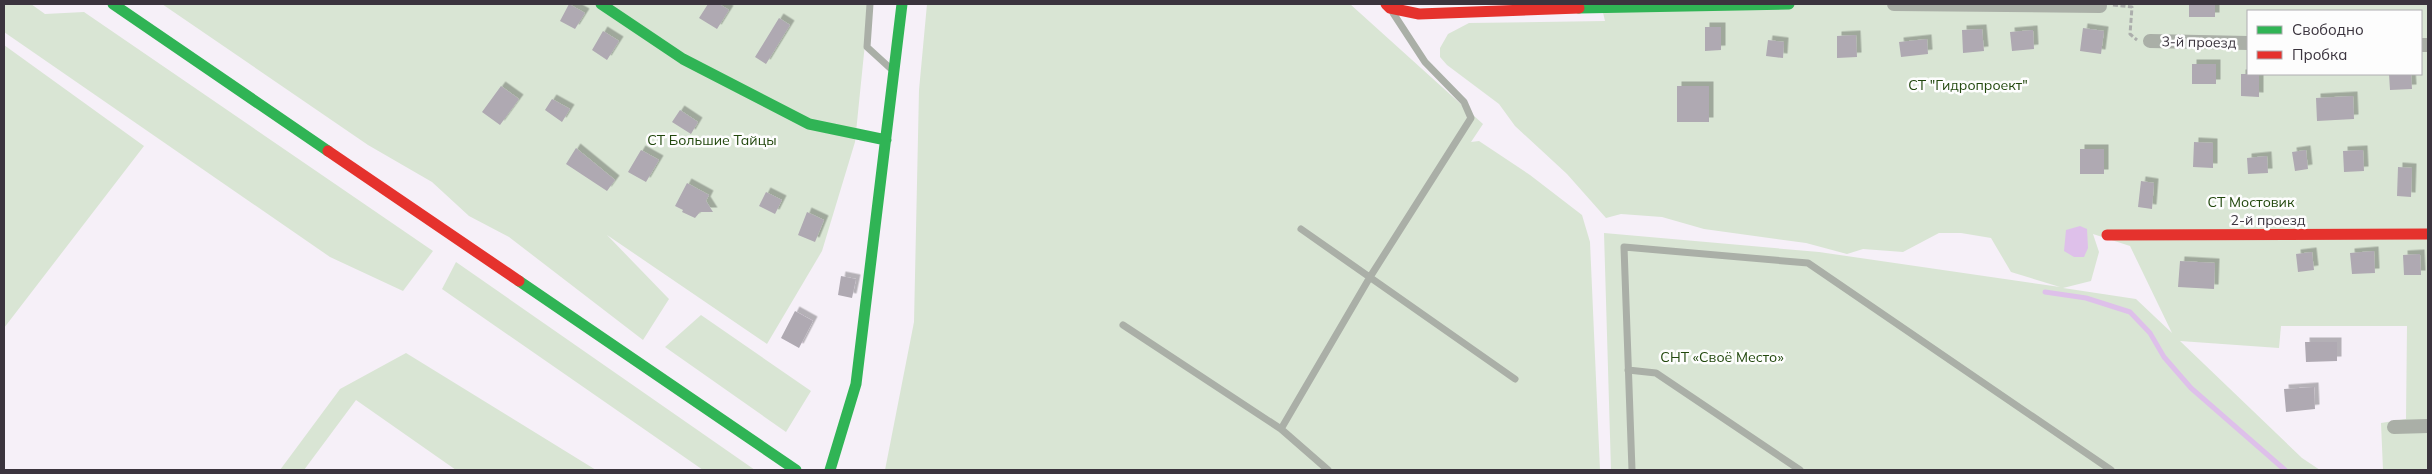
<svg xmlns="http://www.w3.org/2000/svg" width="2432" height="474" font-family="Mulish,sans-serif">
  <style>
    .green { fill: #d9e5d4; fill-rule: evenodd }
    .water { fill: #dec0ea }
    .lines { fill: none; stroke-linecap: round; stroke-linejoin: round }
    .stream { stroke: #dec0ea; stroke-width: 5 }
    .building { fill: #afa9b2; filter: url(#shadow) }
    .path { stroke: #acaeac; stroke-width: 3; stroke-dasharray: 5 2.5; stroke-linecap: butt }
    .lane { stroke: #aaafa7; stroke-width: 7 }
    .street { stroke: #aaafa7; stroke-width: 14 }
    .fast { stroke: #30b455; stroke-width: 11 }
    .jam { stroke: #e5322d; stroke-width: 11 }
    .labels { text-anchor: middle; stroke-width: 5; stroke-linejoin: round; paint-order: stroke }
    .street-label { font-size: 14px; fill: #3b343e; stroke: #fdfdfd }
    .park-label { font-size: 14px; fill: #21470c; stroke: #fdfdfd }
  </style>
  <defs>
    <filter id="shadow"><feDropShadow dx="4.5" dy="-4.5" stdDeviation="0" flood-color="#0004"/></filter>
  </defs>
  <rect width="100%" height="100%" fill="#f6f0f8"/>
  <path class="green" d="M4,4H31L45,14L84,12L433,251L403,291L330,257L4,32Z
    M162,4H869L855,142L822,251L767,344L607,235L669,299L643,340L509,237L469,216L432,182L368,145Z
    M927,4H1350L1483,124L1471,142L1479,141L1530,175L1582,215L1590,242L1600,470H885L914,322L919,90Z
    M1601,4H2428V470H2383L2381,423L2406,419L2407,326H2281L2279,348L2180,341L2302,458L2320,470H1611L1604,233L1819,252L2060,287L2011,272L1991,238L1961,233H1939L1903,252L1863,249L1847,254L1806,243L1704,229L1662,217L1621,214L1606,218L1567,174L1515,126L1499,104L1447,65L1440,57V48L1448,34L1469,23L1605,21ZM2248,11H2421V74H2248ZM2093,234L2130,246L2172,333L2136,299L2063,288L2091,281L2099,252Z
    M4,45L144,146L4,328Z
    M456,262L755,470H703L442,289Z
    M701,315L811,391L786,432L665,347Z
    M406,353L596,470H456L356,400L304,470H280L340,389Z"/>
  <path class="water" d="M2080,226L2087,229L2088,248L2084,257H2074L2064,251L2066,230Z"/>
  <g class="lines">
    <path class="stream" d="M2045,292L2086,298L2130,312L2150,333L2164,357L2191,388L2285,470"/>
  </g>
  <path class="building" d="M569,4L585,13L575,29L560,21Z
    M708,4H719L729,10L717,29L699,18Z
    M2189,4H2215V17H2189Z
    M779,18L790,25L766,64L755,57Z
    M1705,27H1721V50L1705,51Z
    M2083,28L2104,31L2101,54L2080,51Z
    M1982,29L1984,51L1963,53L1962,30Z
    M2033,30L2034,49L2012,51L2010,32Z
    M603,31L619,41L607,60L592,50Z
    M1856,35L1857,57L1837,58V36Z
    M1927,39L1928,54L1901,57L1899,42Z
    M1768,40L1784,42L1783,58L1766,56Z
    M2192,64H2216V84H2192Z
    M2241,74H2259V97L2241,96Z
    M2389,74H2411L2412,89L2390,90Z
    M501,86L519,99L500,125L482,112Z
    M1677,86H1709V122H1677Z
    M2353,96L2354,119L2317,121L2316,98Z
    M552,99L570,109L562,122L545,110Z
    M680,110L698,122L691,134L672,122Z
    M2194,142L2213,143V168L2193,167Z
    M576,148L615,180L607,191L566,164Z
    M2080,149H2104V174H2080Z
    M641,150L659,160L646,182L628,172Z
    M2306,150L2308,169L2295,171L2292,152Z
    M2363,150L2364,171L2344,172L2343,151Z
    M2267,156L2268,173L2248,174L2247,158Z
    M2398,167L2412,168L2411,197L2397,196Z
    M2141,181L2154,183L2152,209L2138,207Z
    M687,183L709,195L706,201L713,212H700L695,218L682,212L683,210L675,206Z
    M766,192L782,200L775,214L759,206Z
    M807,212L824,220L815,242L798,235Z
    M2374,251L2375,273L2352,274L2350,253Z
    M2312,252L2314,270L2298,272L2296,254Z
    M2420,254L2421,275H2404L2403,255Z
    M2180,261L2215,263L2214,289L2178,287Z
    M841,276L856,279L852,298L838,295Z
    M795,311L813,321L799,348L781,338Z
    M2305,342H2337V361L2306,362Z
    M2314,387L2315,409L2286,412L2284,389Z"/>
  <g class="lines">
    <path class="path" d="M2113,5L2132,7L2130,34L2137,40"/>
    <path class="lane" d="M870,4L867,47L890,68
      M1301,229L1515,379
      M1123,325L1281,429
      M1628,370L1656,373L1800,470
      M1328,470L1281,429L1370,277L1471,118L1464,102L1425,62L1393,13
      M1632,470L1624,247L1808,263L2111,470"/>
    <path class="street" d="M1894,4L2100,6
      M2150,41L2248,43
      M2421,45H2428
      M2394,427L2428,426"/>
    <path class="fast" d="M113,4L328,151
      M601,4L683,59L809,124L886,140
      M1579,8L1789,4
      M519,281L796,470
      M830,470L856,384L902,4"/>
    <path class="jam" d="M1386,4L1390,8L1419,14L1579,8
      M328,151L519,281
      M2107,235L2428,234"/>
  </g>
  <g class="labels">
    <g class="street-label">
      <text transform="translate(2199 42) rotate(1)" y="5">3-й проезд</text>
      <text x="2268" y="225">2-й проезд</text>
    </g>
    <g class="park-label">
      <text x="1968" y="90">СТ "Гидропроект"</text>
      <text x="712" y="145">СТ Большие Тайцы</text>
      <text x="2251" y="207">СТ Мостовик</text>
      <text x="1722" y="362">СНТ «Своё Место»</text>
    </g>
  </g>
  <rect width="2432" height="474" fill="none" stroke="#3b343e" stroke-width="10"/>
  <rect x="2247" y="10" width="175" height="65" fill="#fdfdfd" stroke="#afadb1"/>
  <rect x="2257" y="26" width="25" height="8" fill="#30b455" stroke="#afadb1"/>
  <text x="2292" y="35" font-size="15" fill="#3b343e">Свободно</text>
  <rect x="2257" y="51" width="25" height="8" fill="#e5322d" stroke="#afadb1"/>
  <text x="2292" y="60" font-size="15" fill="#3b343e">Пробка</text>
</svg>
